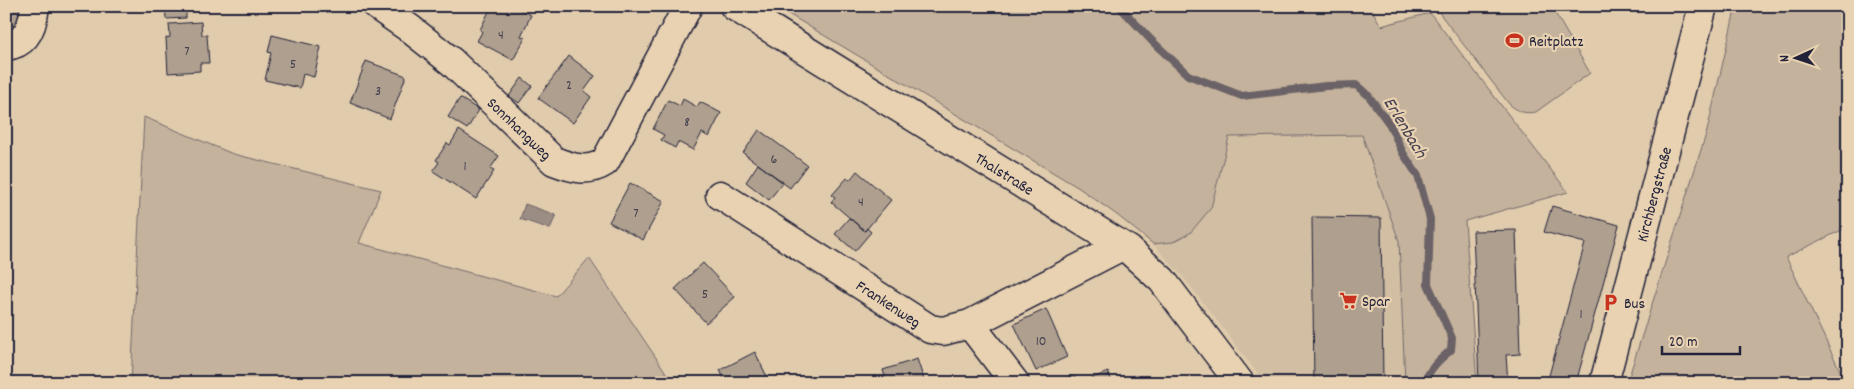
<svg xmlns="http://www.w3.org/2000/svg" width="1854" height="389" font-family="Dekko,sans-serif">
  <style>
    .built { fill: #d1bea3 }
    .green { fill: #c4b29c; stroke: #736a6c }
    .water { fill: #9b8d83; stroke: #6b6266 }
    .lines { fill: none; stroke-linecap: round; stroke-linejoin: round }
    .stream { stroke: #6b6266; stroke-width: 8 }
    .building { fill: #ae9f8e; stroke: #22223b }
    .minor-casing { stroke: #22223b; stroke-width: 31 }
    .minor { stroke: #e8d2b1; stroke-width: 28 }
    .labels { text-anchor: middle; stroke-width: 4.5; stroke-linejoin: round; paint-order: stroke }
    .number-label { font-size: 14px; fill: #454150 }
    .poi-label { font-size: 16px; fill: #22223b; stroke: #e8d2b1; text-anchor: start }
    .street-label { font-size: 16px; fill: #22223b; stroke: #e8d2b1 }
    .water-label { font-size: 18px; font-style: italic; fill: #464251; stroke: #e8d2b1 }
  </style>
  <rect width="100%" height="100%" fill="#e0cbac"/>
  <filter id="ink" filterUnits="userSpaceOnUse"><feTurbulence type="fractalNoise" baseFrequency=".02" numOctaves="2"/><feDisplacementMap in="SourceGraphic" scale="10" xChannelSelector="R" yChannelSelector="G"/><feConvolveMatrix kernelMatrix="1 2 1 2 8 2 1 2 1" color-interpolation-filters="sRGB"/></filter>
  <g filter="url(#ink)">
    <path class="built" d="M1362,134L1399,241L1405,383H1265L1184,278L1153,244L1173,242L1211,208L1229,137Z"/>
    <path class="green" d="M775,6H1370L1381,26L1430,13L1568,192L1465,221L1477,383H1405L1399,241L1362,135L1229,137L1211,208L1190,233L1173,242L1153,244L1117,215L1079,188Z
      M1434,6H1551L1590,73L1536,112C1524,114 1519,112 1509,104Z
      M1736,6H1848V227L1786,257L1846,383H1627L1707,131Z
      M144,117L233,154L381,190L359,243L556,296L589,258L673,383H131Z"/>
    <path class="water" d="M525,204L556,215L550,229L520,219Z"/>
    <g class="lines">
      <path class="stream" d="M1119,6L1152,41L1188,75L1242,96L1326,86L1356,85L1368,95L1390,125L1403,153L1418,176L1430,219L1428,284L1452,338L1451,350C1439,360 1430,368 1424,383"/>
    </g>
    <path class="building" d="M6,6H19L18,26L6,25Z
      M46,6H97V8H46Z
      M165,6H186V18L166,19Z
      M496,6H513L531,15L521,36L525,38L513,60L477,41L482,32L480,30L491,7L494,9Z
      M201,22L202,35H207L209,63H200V71L168,73L166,38L170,37L169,24Z
      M272,35L321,47L314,77L303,74L300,88L265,80L271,53L268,52Z
      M569,56L595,76L584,91L591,97L573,123L538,98Z
      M366,61L406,76L390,119L350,103Z
      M522,78L532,86L519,103L509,96Z
      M460,98L479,110L467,129L448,117Z
      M683,99L697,107L700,102L721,113L709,137L702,133L693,150L678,142L675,148L661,140L664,135L653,129L668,100L680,106Z
      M459,130L499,156L490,169L494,171L476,199L433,171L439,162L436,160L447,143L450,145Z
      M759,130L807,165L790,188L743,153Z
      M758,164L783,182L769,200L746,182Z
      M857,171L891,200L865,231L831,202L835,197L832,195L847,178L850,180Z
      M630,183L664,201L643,240L609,222Z
      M1552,206L1619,225L1576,383H1547L1585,243L1544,232Z
      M1312,217L1381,218L1383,383H1314Z
      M849,218L865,231L867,228L871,232L855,251L835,234Z
      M1516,230L1520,354L1506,355L1508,383H1479L1473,231Z
      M703,263L735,297L706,323L675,289Z
      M1046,309L1067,357L1036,371L1014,324Z
      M755,352L770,383H726L720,370Z
      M917,359L925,383H887L883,370Z
      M1108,372L1113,383H1080Z
      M1068,377H1075L1074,383H1060Z"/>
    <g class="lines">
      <defs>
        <path id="minor" d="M377,6L409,28L452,62L554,161C572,168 588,173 605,162L688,6
          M734,6L1129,250L1162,280L1240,383
          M6,46C27,44 33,25 35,6
          M720,195L930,329L943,331L970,324L1122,246
          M970,324L1015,383
          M1604,383L1703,6"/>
      </defs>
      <use href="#minor" class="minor-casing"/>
      <use href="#minor" class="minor"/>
    </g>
  </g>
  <defs>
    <symbol id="stadium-bare" viewBox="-9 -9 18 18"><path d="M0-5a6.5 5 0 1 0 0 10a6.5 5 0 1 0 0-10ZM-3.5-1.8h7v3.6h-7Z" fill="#c8321e" stroke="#e8d2b1" stroke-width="2.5" paint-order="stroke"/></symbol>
    <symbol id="supermarket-bare" viewBox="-9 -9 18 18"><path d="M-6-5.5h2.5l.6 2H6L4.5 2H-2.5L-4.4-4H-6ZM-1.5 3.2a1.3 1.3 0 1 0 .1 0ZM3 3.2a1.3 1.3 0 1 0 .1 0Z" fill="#c8321e" stroke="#e8d2b1" stroke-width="2.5" paint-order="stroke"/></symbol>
    <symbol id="parking-bare" viewBox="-9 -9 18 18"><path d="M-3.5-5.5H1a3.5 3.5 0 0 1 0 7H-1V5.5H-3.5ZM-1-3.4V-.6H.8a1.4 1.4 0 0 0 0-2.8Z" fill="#c8321e" stroke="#e8d2b1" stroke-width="2.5" paint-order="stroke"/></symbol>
  </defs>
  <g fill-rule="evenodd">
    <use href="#stadium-bare" x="1502" y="28" width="25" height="25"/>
    <use href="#supermarket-bare" x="1336" y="288" width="25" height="25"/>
    <use href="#parking-bare" x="1598" y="290" width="25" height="25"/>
  </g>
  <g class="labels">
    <g class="number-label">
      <text x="501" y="39">4</text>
      <text x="187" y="55">7</text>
      <text x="293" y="68">5</text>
      <text x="569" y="89">2</text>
      <text x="378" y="95">3</text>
      <text x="687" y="126">8</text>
      <text x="774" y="163">6</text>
      <text x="465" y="170">1</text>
      <text x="861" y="206">4</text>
      <text x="636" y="217">7</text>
      <text x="705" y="298">5</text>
      <text x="1581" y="318">1</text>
      <text x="1041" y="345">10</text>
    </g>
    <g class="poi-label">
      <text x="1529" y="46">Reitplatz</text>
      <text x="1362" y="306">Spar</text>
      <text x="1624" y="308">Bus</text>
    </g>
    <g class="street-label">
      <text transform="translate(520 128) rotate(44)" y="6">Sonnhangweg</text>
      <text transform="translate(1005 173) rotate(32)" y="6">Thalstraße</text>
      <text transform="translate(1653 194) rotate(-75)" y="6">Kirchbergstraße</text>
      <text transform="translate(889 303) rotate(33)" y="6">Frankenweg</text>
    </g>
    <g class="water-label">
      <text transform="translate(1406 127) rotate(59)" y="6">Erlenbach</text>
    </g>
  </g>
  <rect width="1854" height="389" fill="none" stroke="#e8d2b1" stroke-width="25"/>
  <rect x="12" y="12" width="1829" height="364" fill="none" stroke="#22223b" stroke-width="2" filter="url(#ink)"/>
  <g transform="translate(1796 58) rotate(267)" stroke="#e8d2b1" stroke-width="4" paint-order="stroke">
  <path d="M0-4L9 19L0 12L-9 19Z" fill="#22223b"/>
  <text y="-8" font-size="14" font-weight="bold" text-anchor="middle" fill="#22223b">N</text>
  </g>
  <path d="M1662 346v8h78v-8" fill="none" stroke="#22223b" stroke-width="2.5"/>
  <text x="1669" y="346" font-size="15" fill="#22223b" stroke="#e8d2b1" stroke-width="4" paint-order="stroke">20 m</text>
</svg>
